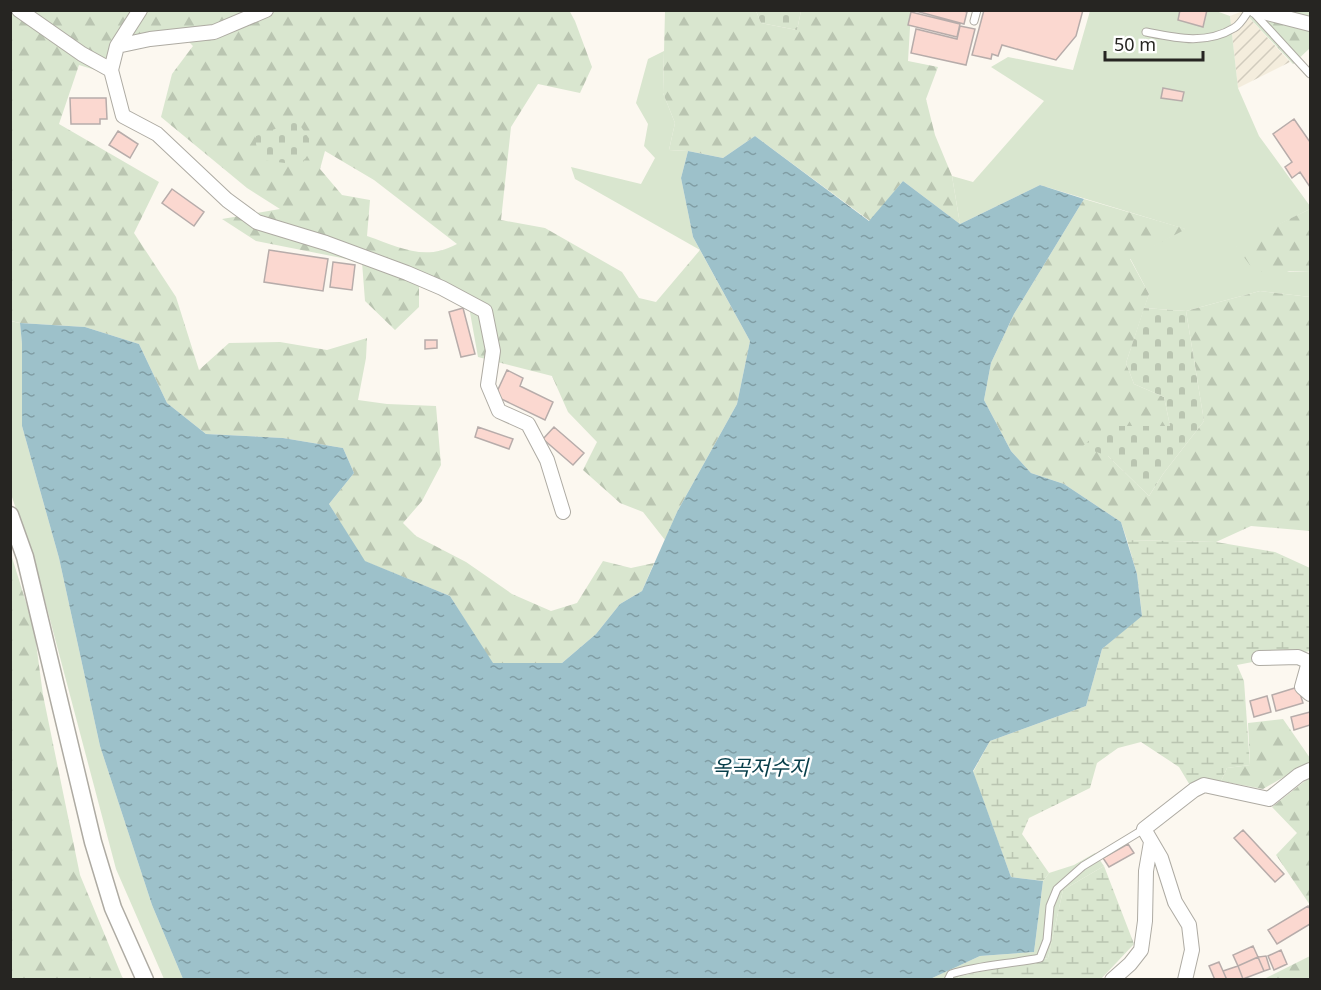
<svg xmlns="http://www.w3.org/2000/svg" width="1321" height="990" font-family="'Noto Sans','Noto Sans KR',sans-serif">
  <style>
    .industrial { fill: url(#industrial-furrows) }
    .green { fill: #d9e6cf }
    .forest { fill: url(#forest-firs); fill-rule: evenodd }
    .wetland { fill: url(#wetland-marsh) }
    .cemetery { fill: url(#cemetery-stones) }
    .water { fill: url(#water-ripples) }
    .building { fill: #fbd8d0; stroke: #b7acaa; stroke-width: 1.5 }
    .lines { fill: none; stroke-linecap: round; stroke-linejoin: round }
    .service-casing { stroke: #aeaba3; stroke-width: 9 }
    .minor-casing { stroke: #aeaba3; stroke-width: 16 }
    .tertiary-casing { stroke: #aeaba3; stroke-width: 19 }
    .service { stroke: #fff; stroke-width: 7 }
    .minor { stroke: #fff; stroke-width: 14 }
    .tertiary { stroke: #fff; stroke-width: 16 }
    .labels { text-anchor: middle; stroke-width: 5; stroke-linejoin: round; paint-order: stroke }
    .water-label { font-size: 21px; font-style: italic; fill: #073e4a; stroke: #fff }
  </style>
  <defs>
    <pattern id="industrial-furrows" width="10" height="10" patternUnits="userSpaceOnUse" patternTransform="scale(1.5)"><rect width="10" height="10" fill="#f4eddd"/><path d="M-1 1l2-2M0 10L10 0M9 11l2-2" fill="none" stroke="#d1cbbd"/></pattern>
    <pattern id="forest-firs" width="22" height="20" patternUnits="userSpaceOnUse" patternTransform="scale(1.5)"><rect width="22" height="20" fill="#d9e6cf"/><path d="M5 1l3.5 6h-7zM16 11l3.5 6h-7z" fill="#bac5b1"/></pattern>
    <pattern id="wetland-marsh" width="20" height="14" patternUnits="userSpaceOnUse" patternTransform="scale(1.5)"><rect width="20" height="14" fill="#d9e6cf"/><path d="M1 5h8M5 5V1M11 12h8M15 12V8" fill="none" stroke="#bac5b1"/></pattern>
    <pattern id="cemetery-stones" width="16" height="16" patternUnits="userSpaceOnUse" patternTransform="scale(1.5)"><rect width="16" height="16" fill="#d9e6cf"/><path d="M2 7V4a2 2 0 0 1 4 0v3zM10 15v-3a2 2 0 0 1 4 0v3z" fill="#bac5b1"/></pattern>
    <pattern id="water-ripples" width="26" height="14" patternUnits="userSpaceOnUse" patternTransform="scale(1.5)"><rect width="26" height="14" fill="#9dc1ca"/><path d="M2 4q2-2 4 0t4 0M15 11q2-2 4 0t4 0" fill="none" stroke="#809da4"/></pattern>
  </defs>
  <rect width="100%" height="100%" fill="#fcf8f0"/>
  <path class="industrial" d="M1243,11L1290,62L1238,88L1230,16Z"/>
  <path class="green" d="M1090,11H1216L1230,16L1238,88L1259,136L1310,206V209L1236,246L1289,272L1310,271V297L1260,291L1186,311L1144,308L1149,294L1130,258L1185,229L1040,185L960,224L952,176L973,182L1044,101L991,67L1008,57L1073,70Z
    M664,51L663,93L675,123L669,150L688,151L681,178L693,237L700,250L575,179L571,167L641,184L655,158L644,146L648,124L636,103L648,59Z
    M10,321L20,323L22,344V426L59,558L100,746L152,905L183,979H164L116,869L39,578L11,494Z
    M1095,853L1104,866L1063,890L1048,958L960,976L957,979L928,980L980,956L1034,952L1043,881L1049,873L1074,865Z"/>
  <path class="forest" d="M496,10H569L575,21L592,67L580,93L538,84L511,127L501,220L545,228L622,272L639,298L656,302L700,250L750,341L737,404L677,512L665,540L643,512L620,503L583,470L597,442L568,412L552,376L478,357L469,307L419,286V307L395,330L365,301L362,262L256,241L222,219L280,209L247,188L161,117L172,74L193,46L186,39L121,49L102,72L79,65L59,124L159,182L134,233L176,297L199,370L229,343L280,342L327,350L367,338L366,358L358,400L387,404L436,406L441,465L422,501L403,523L416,536L466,562L512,594L551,611L577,603L603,561L631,568L654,563L642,591L620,604L596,634L562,663H492L450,596L364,561L329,504L354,473L343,448L283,438L206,434L167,403L139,344L85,327L20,323L11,321V11ZM325,151L374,180L457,244C424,262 400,247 367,236L370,200L342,195L320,169Z
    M665,11H756L761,23L797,30L801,11H911L908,61L938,67L926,99L935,135L952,176L960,224L903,181L870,221L755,136L723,158L688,151L669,150L675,123L663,93Z
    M1243,11H1310V48L1293,64Z
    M1084,199L1186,229L1130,259L1149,294L1126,363L1134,384L1164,397L1170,426H1105L1108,456L1149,496L1163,474L1204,421L1186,311L1260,291L1310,297V531L1251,526L1216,542L1127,540L1121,522L1064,484L1031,473L1011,451L984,400L991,363L1014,314Z
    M1310,209V271L1255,272L1235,245Z
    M10,551L34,628L43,695L80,875L123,979H11Z
    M1283,719L1310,758V762L1263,789L1221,781L1227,768L1250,765L1248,723Z
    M1310,777V905L1276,855L1297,833L1272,807Z
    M1310,956V979H1264Z"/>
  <path class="wetland" d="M1127,540L1216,542L1275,552L1310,568V651L1237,665L1244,681L1250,765L1227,768L1221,781L1191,787L1179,767L1141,742L1118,748L1097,763L1090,788L1029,818L1022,834L1049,873L1043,881L1011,877L973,772L990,741L1086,706L1102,649L1142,615L1137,574Z
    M1104,866L1134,944L1101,979L957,980L960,976L1048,958L1063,890Z"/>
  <path class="cemetery" d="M756,11H801L797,30L761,23Z
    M295,118L310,140L309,153L301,165L261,160L256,144V136L275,129Z
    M1144,308L1186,311L1204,421L1163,474L1149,496L1108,456L1082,447L1105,426H1170L1164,397L1134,384L1126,363Z"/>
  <path class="water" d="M755,136L869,221L903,181L960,224L1040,185L1084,199L1014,314L991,363L984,400L1011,451L1031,473L1064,484L1121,522L1137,574L1142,616L1102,649L1086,706L990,741L973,771L1011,877L1043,881L1034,952L980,956L928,980L183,979L152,905L100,746L59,558L22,426V344L20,323L85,327L139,344L167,403L206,434L283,438L343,448L354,473L329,504L365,561L450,596L493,663H562L596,634L620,604L642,591L677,512L737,404L750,341L693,237L681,178L688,151L723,158Z"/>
  <path class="building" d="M912,10H961L967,12L964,24Z
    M984,10H1083L1076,36L1056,60L1002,45L998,56L992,54L991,59L972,55Z
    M1180,10H1207L1203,27L1178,20Z
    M911,12L960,24L957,37L908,25Z
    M960,26L975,29L966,65L911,53L916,29L957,39Z
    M1163,88L1184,92L1182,101L1161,98Z
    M70,98H106L107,119H100V124H71Z
    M1294,119L1310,142V187L1300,172L1292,178L1285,167L1292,162L1273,134Z
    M118,131L138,144L130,158L109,145Z
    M172,189L204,212L194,226L162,203Z
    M269,250L328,259L323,291L264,282Z
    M333,262L355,265L352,290L330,287Z
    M463,308L475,354L461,357L449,312Z
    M425,340H437V348L425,349Z
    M507,370L523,378L520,386L553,402L545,420L495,396Z
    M478,427L513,439L509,449L475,437Z
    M554,427L584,453L573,465L543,439Z
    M1298,687L1303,703L1276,711L1272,695Z
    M1267,696L1271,712L1254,717L1250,701Z
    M1310,712V725L1294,730L1291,717Z
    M1243,830L1284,874L1275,882L1234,838Z
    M1128,844L1134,853L1109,867L1103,858Z
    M1308,906L1310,909V924L1277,944L1268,930Z
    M1253,946L1258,957L1238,966L1233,955Z
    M1281,950L1287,964L1274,970L1268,956Z
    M1266,956L1270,969L1264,971L1258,957Z
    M1258,957L1264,971L1243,979L1238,966Z
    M1219,962L1227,980H1215L1209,966Z
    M1238,966L1243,979L1227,980L1223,971Z"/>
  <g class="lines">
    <defs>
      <path id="service" d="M1253,12L1310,74
        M974,21L977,10
        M1146,32C1176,38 1206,45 1234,28C1240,25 1245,16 1249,10
        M948,980L951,974C979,965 1011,964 1040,958L1047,940L1050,906L1057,889L1083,866L1144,829"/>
      <path id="minor" d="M19,10L82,54L111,70
        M140,10L117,46L111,70L123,116L157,134L227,200L257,222L326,243L407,273L442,288L485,311L493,351L488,385L499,411L528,424L547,460L563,512
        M1255,10L1310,24
        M117,46L150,39L214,32L266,10
        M1259,658L1298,657L1309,662L1302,687L1310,694
        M1112,980L1130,964L1141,950L1145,921L1146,871L1151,842
        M1185,980L1192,950L1189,925L1175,902L1161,858L1144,829L1194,790L1204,785L1269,799L1299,775L1310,770"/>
      <path id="tertiary" d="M10,515L25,557L93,842L113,908L145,980"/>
    </defs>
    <use href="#service" class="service-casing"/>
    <use href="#minor" class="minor-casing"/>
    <use href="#tertiary" class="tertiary-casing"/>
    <use href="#service" class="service"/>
    <use href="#minor" class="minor"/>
    <use href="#tertiary" class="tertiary"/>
  </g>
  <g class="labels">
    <g class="water-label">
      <text x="760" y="775">옥곡저수지</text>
    </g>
  </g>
  <rect width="1321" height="990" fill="none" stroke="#262522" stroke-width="24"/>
  <path d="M1105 51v9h98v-9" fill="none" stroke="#262522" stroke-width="3"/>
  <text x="1114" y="51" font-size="18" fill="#262522" stroke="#ffffff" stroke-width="4.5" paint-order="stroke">50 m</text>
</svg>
